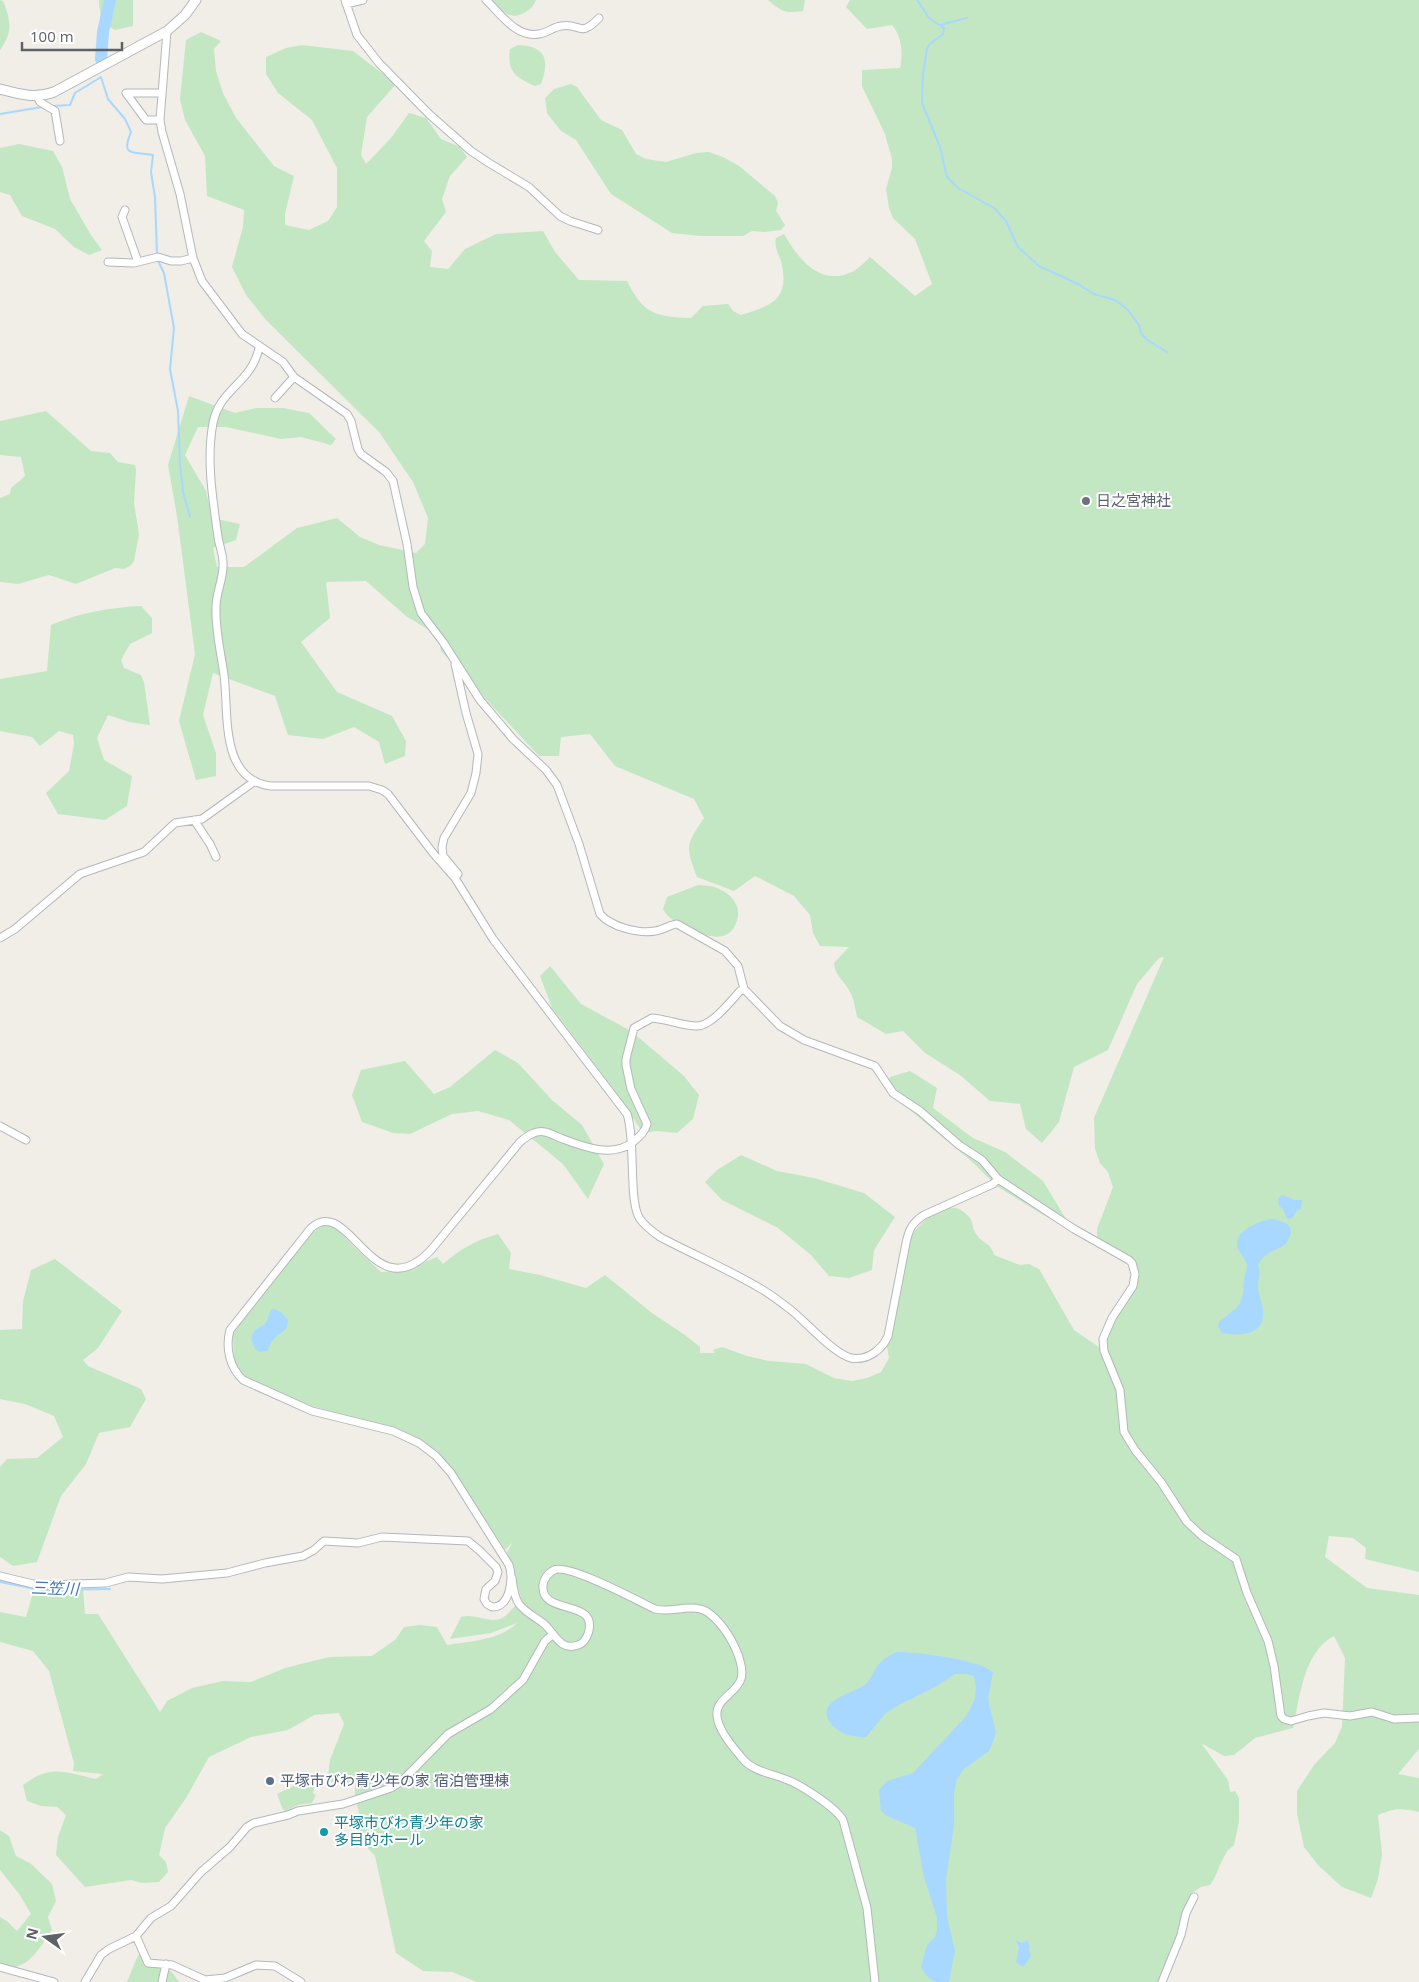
<svg xmlns="http://www.w3.org/2000/svg" width="1419" height="1982" font-family="'Open Sans','Noto Sans JP',sans-serif">
  <style>
    .green { fill: #c3e7c3 }
    .water { fill: #a8d8ff }
    .lines { fill: none; stroke-linecap: round; stroke-linejoin: round }
    .stream { stroke: #a8d8ff; stroke-width: 2 }
    .river { stroke: #a8d8ff; stroke-width: 12 }
    .minor-casing { stroke: #b4b7bb; stroke-width: 9 }
    .tertiary-casing { stroke: #b4b7bb; stroke-width: 11 }
    .minor { stroke: #fff; stroke-width: 7 }
    .tertiary { stroke: #fff; stroke-width: 9 }
    .worship-dot { fill: #6b7280; stroke: #fff; stroke-width: 2 }
    .service-dot { fill: #5c6f8a; stroke: #fff; stroke-width: 2 }
    .culture-dot { fill: #0f9aa8; stroke: #fff; stroke-width: 2 }
    .labels { text-anchor: middle; stroke-width: 4; stroke-linejoin: round; paint-order: stroke }
    .worship-label { font-size: 15px; fill: #5b616d; stroke: #fff; text-anchor: start }
    .service-label { font-size: 15px; fill: #4e5e75; stroke: #fff; text-anchor: start }
    .culture-label { font-size: 15px; fill: #0d838f; stroke: #fff; text-anchor: start }
    .water-label { font-size: 16px; font-style: italic; fill: #4278b2; stroke: #fff }
  </style>
  <rect width="100%" height="100%" fill="#f0eee6"/>
  <path class="green" d="M0,0L3,1C11,21 13,32 0,50Z
    M99,0H133V26L115,30L102,23L99,4Z
    M492,0H536C533,7 530,10 522,14C509,20 501,10 492,0Z
    M768,0H805L803,11C785,14 781,11 768,0Z
    M850,0H1419V1572L1365,1559L1366,1548L1353,1538L1329,1536L1325,1557L1367,1588L1419,1595V1749L1398,1774L1419,1778V1812C1401,1808 1395,1808 1378,1815L1382,1854L1378,1879L1371,1898L1342,1887L1318,1865L1304,1847L1297,1814V1791L1314,1765L1335,1743L1342,1727L1345,1658L1334,1636C1303,1652 1300,1698 1293,1728L1255,1738L1234,1755L1224,1756L1201,1743L1228,1780L1230,1792L1235,1791L1239,1798V1822L1234,1845L1227,1851L1220,1865L1214,1879L1210,1885L1201,1887L1192,1893L1186,1905L1172,1951L1158,1982H477L452,1972L423,1971L396,1953L375,1856L357,1837L359,1811L355,1799V1784L327,1782L330,1760L344,1724L339,1713L314,1715L288,1730L251,1737L209,1757L186,1798L165,1828L159,1855L166,1862L168,1872L159,1882L142,1883L131,1880L85,1887L56,1855L58,1837L66,1815L57,1807L41,1806L27,1801L23,1785C51,1764 64,1772 96,1779L103,1774L73,1771L74,1763L49,1671L33,1651L0,1642V1612L26,1617L33,1593L83,1590L85,1614H98L160,1712L167,1701L192,1688L223,1681L251,1682L285,1668L329,1657L372,1656L395,1640L404,1627L420,1625L437,1627L447,1645C471,1641 500,1640 517,1623L491,1633L450,1639L461,1617C475,1613 487,1623 500,1619C506,1617 511,1610 515,1606L526,1614L507,1552L513,1542L505,1550L457,1476L437,1451L412,1435L392,1427L363,1421L312,1406L266,1388L244,1378L234,1363L233,1334L248,1310L308,1237L322,1225L334,1226L356,1249L381,1272L403,1271L437,1257L443,1264C460,1249 476,1240 498,1234L511,1253L509,1269L540,1275L586,1288L605,1275L652,1313L685,1335L700,1347V1353H715L713,1350L722,1347L747,1356L769,1361L806,1364L834,1378L852,1381L867,1378L881,1372L889,1358L887,1347L907,1242C920,1222 948,1191 970,1218C973,1222 972,1228 975,1232C979,1242 992,1243 994,1255L1020,1265L1029,1264L1039,1269L1074,1330L1099,1347L1130,1296L1140,1274L1133,1259L1097,1237V1229L1113,1187L1108,1172L1100,1163L1095,1149L1094,1118L1164,957L1159,958L1137,984L1108,1050L1074,1067L1059,1122L1042,1143L1026,1129L1020,1104L990,1101L960,1075L925,1053L903,1031L886,1034L857,1017C855,1008 854,998 849,990C842,978 836,977 834,963L849,947L820,946L813,933L810,915L794,896L755,876L734,891L697,877C685,846 686,845 704,818L694,799L615,766L590,734L561,737L559,756H539L441,651L439,639L429,630L406,616L366,581L326,582L330,618L301,642L337,692L392,716L406,741L405,756L385,764L379,742L354,727L323,739L288,735L275,696L213,673L203,715L216,753V776L196,780L179,721L195,654L177,516L168,465L189,396L235,413L256,408H283L309,413L336,439L331,445L301,437L281,439L226,427H198L185,455L206,491L212,518L240,524L236,540L213,548L217,567H244L297,528L337,518L360,537L379,545L416,553L425,544L428,518L413,482L379,432L266,320L246,295L232,267L243,227L244,210L207,196L205,156L185,120L180,99L186,40L201,32L221,41L214,49L216,71L223,93L236,118L274,166L294,176L285,214V225L309,230L328,221L337,207V168L312,120L278,93L266,74V57L286,48L302,45L353,51L396,84L367,117L361,155L366,164L391,138L409,113L426,118L441,139L460,147L467,157L450,176L442,199L446,212L424,241L432,251L430,267L448,269L465,249L496,234L543,231L555,252L579,280L627,281C643,314 656,317 691,318L703,306L728,304L733,311L741,315C774,305 790,299 781,261C778,253 774,246 776,238L784,234C798,258 819,287 852,272C858,269 865,262 870,257L915,296L932,284L915,239L893,218L889,208L886,189L892,168V159L885,134L862,86V70L900,68C903,54 902,36 892,25L867,29L846,7Z
    M518,45C546,46 550,60 541,84L535,86C516,77 507,73 510,49Z
    M571,84L577,87L601,120L622,130L636,154L646,159L666,162L696,153L709,152L723,157L739,166L775,196L778,203L776,211L785,225L781,230L764,232L752,231L743,236H700L672,233L611,194L576,140L561,131L547,113L545,98L554,89Z
    M19,144L53,151L62,167L70,199L91,235L102,250L89,255L74,247L55,229L22,216L10,195L0,192V148Z
    M46,411L91,451L110,453L118,462L135,465L136,470L134,503L139,534L134,561L130,566L124,569L115,568L76,584L49,575L18,584L0,582V498L10,494L11,488L25,476L21,457L0,455V421Z
    M141,606L152,618V633L130,644L121,660L124,668L141,675L144,682L150,725L129,722L108,715L97,738L104,760L132,776L127,806L105,820L58,814L46,793L69,771L74,744L73,735L59,731L40,746L32,737L0,731V679L47,671L51,625C82,612 108,608 141,606Z
    M698,885C704,886 711,885 717,888C732,894 743,907 736,923C734,929 730,934 723,936C714,939 698,933 689,929C680,925 667,918 663,909L667,897Z
    M550,966L581,1004L631,1031L684,1076L699,1095L693,1119L677,1133L657,1131L643,1133L615,1091L552,1008L540,976Z
    M495,1050L518,1063L552,1100L582,1125L604,1164L588,1199L563,1164L509,1120L478,1111L452,1114L410,1134L393,1133L362,1122L352,1095L361,1070L405,1061L434,1094L450,1087Z
    M910,1071L937,1088L933,1108L973,1138L1005,1152L1043,1181L1069,1224L1045,1216L998,1187L970,1160L893,1096L888,1086L890,1077Z
    M741,1155L777,1171L814,1178L864,1193L895,1217L874,1250L872,1270L849,1278L829,1276L811,1255L778,1228L722,1200L705,1182L717,1170Z
    M55,1259L122,1311L98,1348L83,1360L88,1366L141,1389L146,1399L130,1427L99,1433L86,1464L61,1496L37,1562L13,1566L0,1557V1467L7,1459L37,1458L63,1437L54,1416L25,1404L0,1399V1330L22,1329L23,1301L31,1270Z
    M312,1777L315,1784L313,1793L316,1795L312,1803L298,1805L286,1811L283,1810L277,1794Z
    M0,1830L9,1836L16,1856L30,1863L52,1884L56,1901L48,1917L52,1930C39,1948 27,1974 0,1966V1917L8,1922L17,1931L31,1914L20,1895L0,1870Z
    M138,1955L172,1972L179,1982H127Z"/>
  <path class="water" d="M1282,1195L1295,1200H1302L1301,1209L1297,1211L1292,1218L1287,1219L1283,1209L1279,1206L1278,1199Z
    M1273,1219C1290,1223 1296,1227 1286,1244C1275,1251 1264,1252 1258,1265C1261,1273 1258,1280 1258,1288C1259,1297 1264,1306 1263,1315C1263,1336 1237,1336 1222,1333L1218,1326L1219,1322C1239,1305 1242,1309 1244,1281C1244,1276 1247,1271 1247,1266C1246,1258 1237,1252 1237,1244C1236,1230 1262,1220 1273,1219Z
    M272,1309C279,1309 284,1315 288,1320L287,1328C277,1337 272,1337 268,1351L258,1352C251,1344 248,1336 258,1328C260,1327 264,1325 265,1324C269,1319 268,1313 272,1309Z
    M896,1652C917,1652 978,1659 993,1672L988,1699L996,1733L993,1742L989,1751L963,1770L957,1779L954,1793V1826L946,1879L947,1917L955,1951L949,1982C932,1982 930,1982 921,1967L927,1945L935,1937L937,1930V1918L924,1877L915,1828L887,1816L881,1811L879,1790L887,1781L913,1773L967,1715L975,1699L976,1687L974,1676L966,1674H955L937,1686L899,1705L886,1713L866,1737C855,1737 841,1735 833,1726C809,1700 858,1693 867,1683C872,1677 874,1669 880,1663C884,1658 891,1655 896,1652Z
    M1016,1940L1022,1943L1027,1940L1030,1946L1029,1949L1031,1956L1024,1966H1021L1016,1962L1019,1948Z"/>
  <g class="lines">
    <path class="stream" d="M917,0L929,18L944,28L943,34L930,44L927,49L923,74L922,103L940,147L947,177L958,188L994,208L1006,221L1018,247L1039,266L1078,284L1094,294L1115,300L1128,310L1139,325L1141,333L1146,339L1167,352
      M940,25L967,18
      M52,106L70,105L75,93L101,77L108,99L125,119L131,132C120,158 134,151 153,155L151,172L155,197L157,254
      M0,114L42,107
      M157,259L164,273L174,328L170,369L178,411L180,464L183,492L190,517
      M0,1582L41,1590L110,1589"/>
    <path class="river" d="M101,59L103,32L110,0"/>
    <defs>
      <path id="minor" d="M345,0L357,35L379,63L429,114L471,151L489,163L529,187L560,216L570,221L598,230
        M486,0C501,14 516,38 539,34C547,33 553,27 561,26C580,22 579,39 599,18
        M346,4L363,0
        M167,31L160,120L162,132L180,194L193,258L202,281L242,334L283,362L294,377L347,414L351,421L358,449L361,454L386,472L393,481L407,544L413,587L421,613L443,642L480,700L513,739L546,770L557,785L579,844L600,914C611,927 639,934 655,931C663,930 669,925 677,924L725,951L738,966L744,989L780,1026L804,1040L875,1066L893,1093L920,1111L959,1145L982,1160L998,1179L1074,1229L1129,1260L1132,1263L1135,1274L1133,1286L1112,1318L1103,1339L1104,1351L1120,1390L1124,1432L1135,1450L1161,1482L1187,1522L1202,1536L1236,1559L1247,1593L1268,1641L1274,1666L1281,1716L1284,1719L1291,1721L1308,1716L1324,1713L1350,1716L1372,1712L1394,1719L1419,1718
        M37,96L40,102L55,111L60,141
        M160,120H146L126,93H162
        M125,210L122,217L138,262
        M108,262L134,263L158,257L171,261H181L193,258
        M259,348C251,384 220,388 213,423C206,460 213,501 218,537C219,545 223,554 223,563C224,578 216,592 216,607C215,630 221,653 224,675C229,712 219,780 271,786H369L382,790L388,794L433,853L455,878L493,939L627,1114C636,1140 628,1202 640,1219C645,1226 653,1232 660,1237C694,1255 730,1270 763,1290C773,1296 782,1303 791,1310C806,1322 833,1353 851,1358C867,1361 882,1350 888,1336L906,1243C909,1229 912,1223 924,1215L993,1184L998,1179
        M275,398L294,377
        M455,664L466,713L478,754L476,773L471,793L444,838L442,847L443,856L458,874L455,878
        M194,820L210,844L216,857
        M0,938L15,929L80,874L144,852L175,823L202,819L255,781
        M0,1126L26,1140
        M0,1576L33,1584L46,1585L106,1583L128,1577L162,1579L227,1573L265,1563L303,1556L314,1550L324,1541L358,1543L382,1537L468,1541L480,1551L496,1567L498,1572L495,1581L486,1589L484,1599L487,1604L492,1607C510,1608 514,1578 509,1565L451,1473L436,1456L419,1443L393,1431L312,1411L243,1380C230,1368 225,1348 230,1330L311,1228C350,1193 372,1312 431,1250L520,1142C527,1136 535,1130 545,1132C551,1133 557,1137 563,1139C584,1147 613,1158 633,1142C639,1137 645,1132 647,1124L631,1089L626,1065V1059L634,1028L652,1018C666,1019 680,1025 695,1026C710,1028 730,1002 740,991L744,989
        M512,1578C513,1586 514,1597 519,1604C525,1612 535,1617 543,1623C554,1631 559,1652 578,1645C583,1644 586,1639 588,1634C600,1597 540,1617 543,1585C544,1579 548,1573 554,1570C568,1563 638,1601 655,1609C671,1613 686,1605 700,1609C720,1613 747,1660 741,1679C736,1694 715,1699 717,1716C718,1730 733,1747 742,1758C752,1771 770,1773 785,1779C800,1784 835,1807 843,1820L867,1908L875,1982
        M136,1936L148,1963L172,1965L205,1980L225,1978L256,1965L275,1966L301,1982
        M0,1967L54,1982
        M85,1982L101,1955L109,1949L136,1936L151,1918L171,1906L201,1872L230,1847L247,1827L254,1823L288,1815L298,1811L343,1804L391,1788L402,1781L448,1734L491,1709L523,1680L545,1641L552,1635
        M162,1982L166,1964
        M1162,1982L1181,1935L1186,1913L1194,1897"/>
      <path id="tertiary" d="M0,89C19,94 35,99 54,92L167,31L185,15L196,0"/>
    </defs>
    <use href="#minor" class="minor-casing"/>
    <use href="#tertiary" class="tertiary-casing"/>
    <use href="#minor" class="minor"/>
    <use href="#tertiary" class="tertiary"/>
  </g>
  <circle class="worship-dot" cx="1086" cy="501" r="5"/>
  <circle class="service-dot" cx="270" cy="1781" r="5"/>
  <circle class="culture-dot" cx="324" cy="1832" r="5"/>
  <g class="labels">
    <g class="worship-label">
      <text x="1096" y="506">日之宮神社</text>
    </g>
    <g class="service-label">
      <text x="280" y="1786">平塚市びわ青少年の家 宿泊管理棟</text>
    </g>
    <g class="culture-label">
      <text x="334" y="1828">平塚市びわ青少年の家<tspan x="334" dy="17">多目的ホール</tspan></text>
    </g>
    <g class="water-label">
      <text transform="translate(55 1588) rotate(2)" y="6">三笠川</text>
    </g>
  </g>
  <g transform="translate(45 1937) rotate(284)" stroke="#ffffff" stroke-width="4" paint-order="stroke">
  <path d="M0-4L9 19L0 12L-9 19Z" fill="#5e6267"/>
  <text y="-8" font-size="14" font-weight="bold" text-anchor="middle" fill="#5e6267">N</text>
  </g>
  <path d="M22 42v8h100v-8" fill="none" stroke="#5e6267" stroke-width="2.5"/>
  <text x="30" y="42" font-size="15" fill="#5e6267" stroke="#ffffff" stroke-width="4" paint-order="stroke">100 m</text>
</svg>
